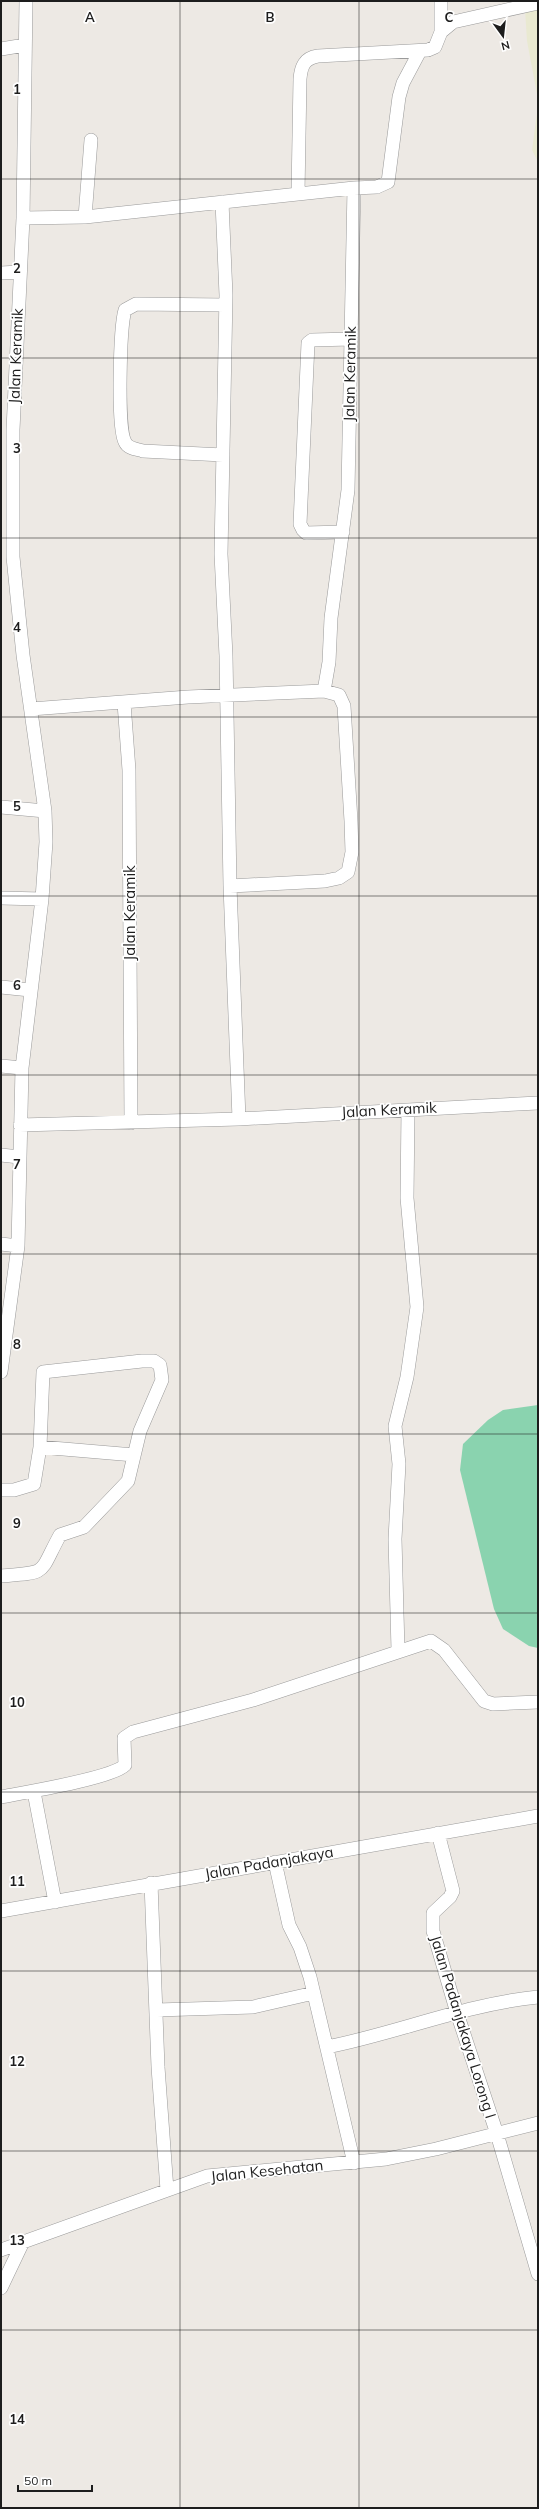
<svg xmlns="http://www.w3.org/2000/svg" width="539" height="2509" font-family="Mulish,sans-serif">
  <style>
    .farmland { fill: #e9e9d1 }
    .pitch { fill: #8ad3af }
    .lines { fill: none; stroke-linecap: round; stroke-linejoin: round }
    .minor-casing { stroke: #9a9a9a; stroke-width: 14 }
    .minor { stroke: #fff; stroke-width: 13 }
    .grid { fill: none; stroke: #1d1d1d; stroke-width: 1; stroke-opacity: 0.55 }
    .labels { text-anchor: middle; stroke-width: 3.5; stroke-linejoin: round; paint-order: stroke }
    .street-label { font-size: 15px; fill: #1d1d1d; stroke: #fff }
    .grid-label { font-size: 13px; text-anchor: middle; font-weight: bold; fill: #1d1d1d; stroke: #fff; stroke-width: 3.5; stroke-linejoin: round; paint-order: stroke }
  </style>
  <rect width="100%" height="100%" fill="#ede9e4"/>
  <path class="farmland" d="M538,6V162L532,150L537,113V94L527,41L525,9Z"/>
  <path class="pitch" d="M538,1405V1648L529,1646L503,1629L494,1609L460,1470L463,1444L488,1420L503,1410Z"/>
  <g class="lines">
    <defs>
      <path id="minor" d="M441,1V32
        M1,49L25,45
        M354,188L377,187L388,182L399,97L403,83L420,51
        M298,193L300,79C301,67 304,58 318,56L428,50L435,47L441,32L453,22L538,3
        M222,202L226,295L221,554L226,656L230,886L239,1119
        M85,217L91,140
        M23,218L85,217L354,188L348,490L331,618L329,662L324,691L188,697L31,709
        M1,273L20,272
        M223,455L143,451C137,449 128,449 125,442C117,428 120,327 125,310L136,304L225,305
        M343,532L306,533L303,530L300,524L308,343L312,340L351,339
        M124,703L129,770L131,1123
        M1,807L45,811
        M230,886L325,881L339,878L348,872L352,852L351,821L344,706L339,695L324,691
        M1,898L42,899
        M1,987L30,990
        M1,1066L22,1068
        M20,1125L239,1119L538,1103
        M1,1155L19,1157
        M1,1244L18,1246
        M1,1372L18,1246L22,1068L42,899L46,842L45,811L23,655L13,557V430L23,218L26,1
        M1,1490H14L34,1484L40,1447L134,1455
        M1,1576C50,1572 38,1575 60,1535L84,1527L128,1481L140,1431L162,1380L160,1365L154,1361H142L43,1372L40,1447
        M398,1650L395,1539L399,1464L395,1426L407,1377L417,1307L407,1198L408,1110
        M34,1792L55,1902
        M1,1797C22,1793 113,1778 125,1765L124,1738L133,1732L253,1700L431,1641L444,1650L484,1701L493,1704L538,1702
        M438,1833L453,1891L450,1897L433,1913V1931L457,2013L497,2134L538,2274
        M275,1862L289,1925L300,1947L310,1977L354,2163
        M151,1883L158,2067L167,2190
        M1,1911L538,1816
        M157,2010L253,2007L314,1993
        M327,2047C398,2033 466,2004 538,1997
        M1,2250L207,2176L386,2159L436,2149L538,2123
        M1,2288L22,2244"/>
    </defs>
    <use href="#minor" class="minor-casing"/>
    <use href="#minor" class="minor"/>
  </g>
  <path class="grid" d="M180,1V2508M359,1V2508M1,179H538M1,358H538M1,538H538M1,717H538M1,896H538M1,1075H538M1,1254H538M1,1434H538M1,1613H538M1,1792H538M1,1971H538M1,2151H538M1,2330H538"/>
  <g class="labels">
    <g class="street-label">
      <text transform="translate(16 356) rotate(-88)" y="5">Jalan Keramik</text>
      <text transform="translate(350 374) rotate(-89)" y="5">Jalan Keramik</text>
      <text transform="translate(130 913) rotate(-90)" y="5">Jalan Keramik</text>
      <text transform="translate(389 1110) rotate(-3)" y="5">Jalan Keramik</text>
      <text transform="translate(269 1863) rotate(-10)" y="5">Jalan Padanjakaya</text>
      <text transform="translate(463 2027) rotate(73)" y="5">Jalan Padanjakaya Lorong I</text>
      <text transform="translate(267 2171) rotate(-6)" y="5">Jalan Kesehatan</text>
    </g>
  </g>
  <g class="grid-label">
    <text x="90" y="22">A</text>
    <text x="270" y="22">B</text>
    <text x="449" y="22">C</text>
    <text x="17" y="94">1</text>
    <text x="17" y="273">2</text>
    <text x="17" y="453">3</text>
    <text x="17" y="632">4</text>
    <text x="17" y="811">5</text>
    <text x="17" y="990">6</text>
    <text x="17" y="1169">7</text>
    <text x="17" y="1349">8</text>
    <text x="17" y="1528">9</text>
    <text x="17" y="1707">10</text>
    <text x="17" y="1886">11</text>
    <text x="17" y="2066">12</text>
    <text x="17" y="2245">13</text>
    <text x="17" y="2424">14</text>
  </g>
  <rect width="539" height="2509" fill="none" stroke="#1d1d1d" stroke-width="4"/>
  <g transform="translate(503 36) rotate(165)" stroke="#ffffff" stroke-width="3" paint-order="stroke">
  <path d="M0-3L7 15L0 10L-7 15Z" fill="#1d1d1d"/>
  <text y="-6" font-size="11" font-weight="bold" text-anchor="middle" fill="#1d1d1d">N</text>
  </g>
  <path d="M18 2485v6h74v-6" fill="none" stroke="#1d1d1d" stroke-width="2"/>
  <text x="24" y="2485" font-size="12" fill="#1d1d1d" stroke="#ffffff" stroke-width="3" paint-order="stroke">50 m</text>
</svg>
